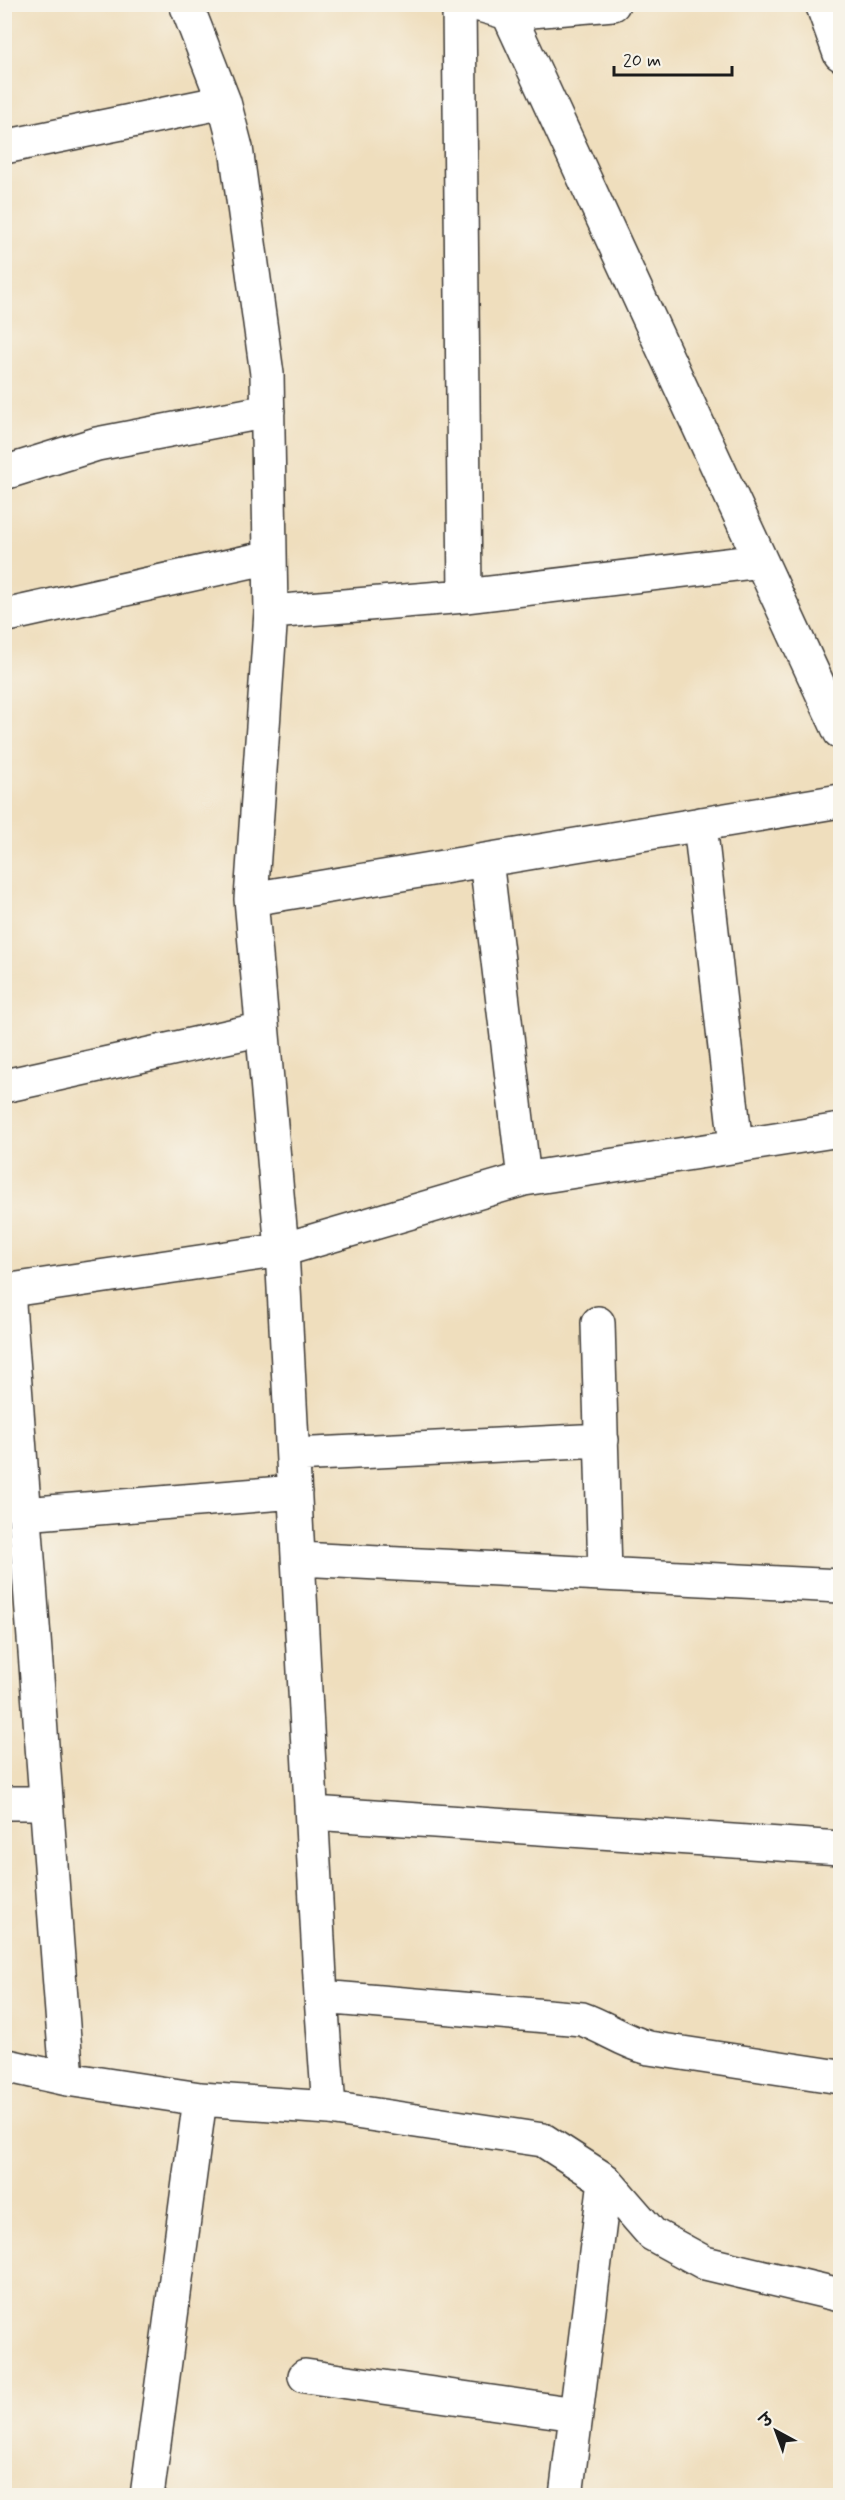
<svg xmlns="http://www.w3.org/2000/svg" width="845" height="2500" font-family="Mynerve,'Playpen Sans Deva',sans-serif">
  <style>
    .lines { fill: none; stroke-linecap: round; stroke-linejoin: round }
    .minor-casing { stroke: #3c3934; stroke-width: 36 }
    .minor { stroke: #fff; stroke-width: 33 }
  </style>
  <rect width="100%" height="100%" fill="#f7f3e8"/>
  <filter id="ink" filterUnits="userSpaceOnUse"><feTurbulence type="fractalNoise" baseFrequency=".0167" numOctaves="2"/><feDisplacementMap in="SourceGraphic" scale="12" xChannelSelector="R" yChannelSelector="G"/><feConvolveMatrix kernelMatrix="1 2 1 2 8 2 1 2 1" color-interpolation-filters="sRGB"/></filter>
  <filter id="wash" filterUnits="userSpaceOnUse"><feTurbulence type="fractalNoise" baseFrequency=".008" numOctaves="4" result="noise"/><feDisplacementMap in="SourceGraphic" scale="24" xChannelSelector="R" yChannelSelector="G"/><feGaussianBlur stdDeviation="1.35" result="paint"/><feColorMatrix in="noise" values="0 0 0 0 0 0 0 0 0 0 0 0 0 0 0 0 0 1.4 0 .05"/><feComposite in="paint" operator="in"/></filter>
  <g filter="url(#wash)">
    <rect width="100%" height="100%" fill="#efdebd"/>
  </g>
  <g filter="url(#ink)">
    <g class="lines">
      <defs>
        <path id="minor" d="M186,4L224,102L236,148L267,374L271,612
          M459,4L465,596
          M476,4L508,13L613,4
          M822,4L840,54
          M508,13L840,732
          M4,147L224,102
          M4,473L97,444L268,411
          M4,616L270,557
          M840,801L251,899L282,1250L524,1179L840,1130
          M700,824L736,1146
          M486,860L524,1179
          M251,899L271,612L465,596L761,561
          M4,1086L262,1029
          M4,1291L282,1250L321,1997L329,2108
          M8,1291L67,2079
          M598,1323L605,1574
          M294,1455L602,1440
          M24,1514L295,1492
          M299,1559L840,1586
          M4,1803H46
          M313,1813L840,1848
          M321,1997L582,2019C605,2027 625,2042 649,2048L840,2077
          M4,2065L67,2079L200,2099L329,2108L543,2140L605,2180L652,2234L705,2263L840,2295
          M305,2376L576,2414
          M147,2496L200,2099
          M566,2496L605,2180"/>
      </defs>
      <use href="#minor" class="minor-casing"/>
      <use href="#minor" class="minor"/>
    </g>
  </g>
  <rect width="845" height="2500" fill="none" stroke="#f7f3e8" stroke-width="24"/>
  <g transform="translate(776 2431) rotate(319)" stroke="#f7f3e8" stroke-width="4.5" paint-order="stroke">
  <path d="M0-4.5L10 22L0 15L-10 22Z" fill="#1c1c1c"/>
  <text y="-9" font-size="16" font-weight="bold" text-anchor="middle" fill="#1c1c1c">उ</text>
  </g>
  <path d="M614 66v9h118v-9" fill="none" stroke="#1c1c1c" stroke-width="3"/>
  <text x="623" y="66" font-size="18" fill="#1c1c1c" stroke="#f7f3e8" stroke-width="4.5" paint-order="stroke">20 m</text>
</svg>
